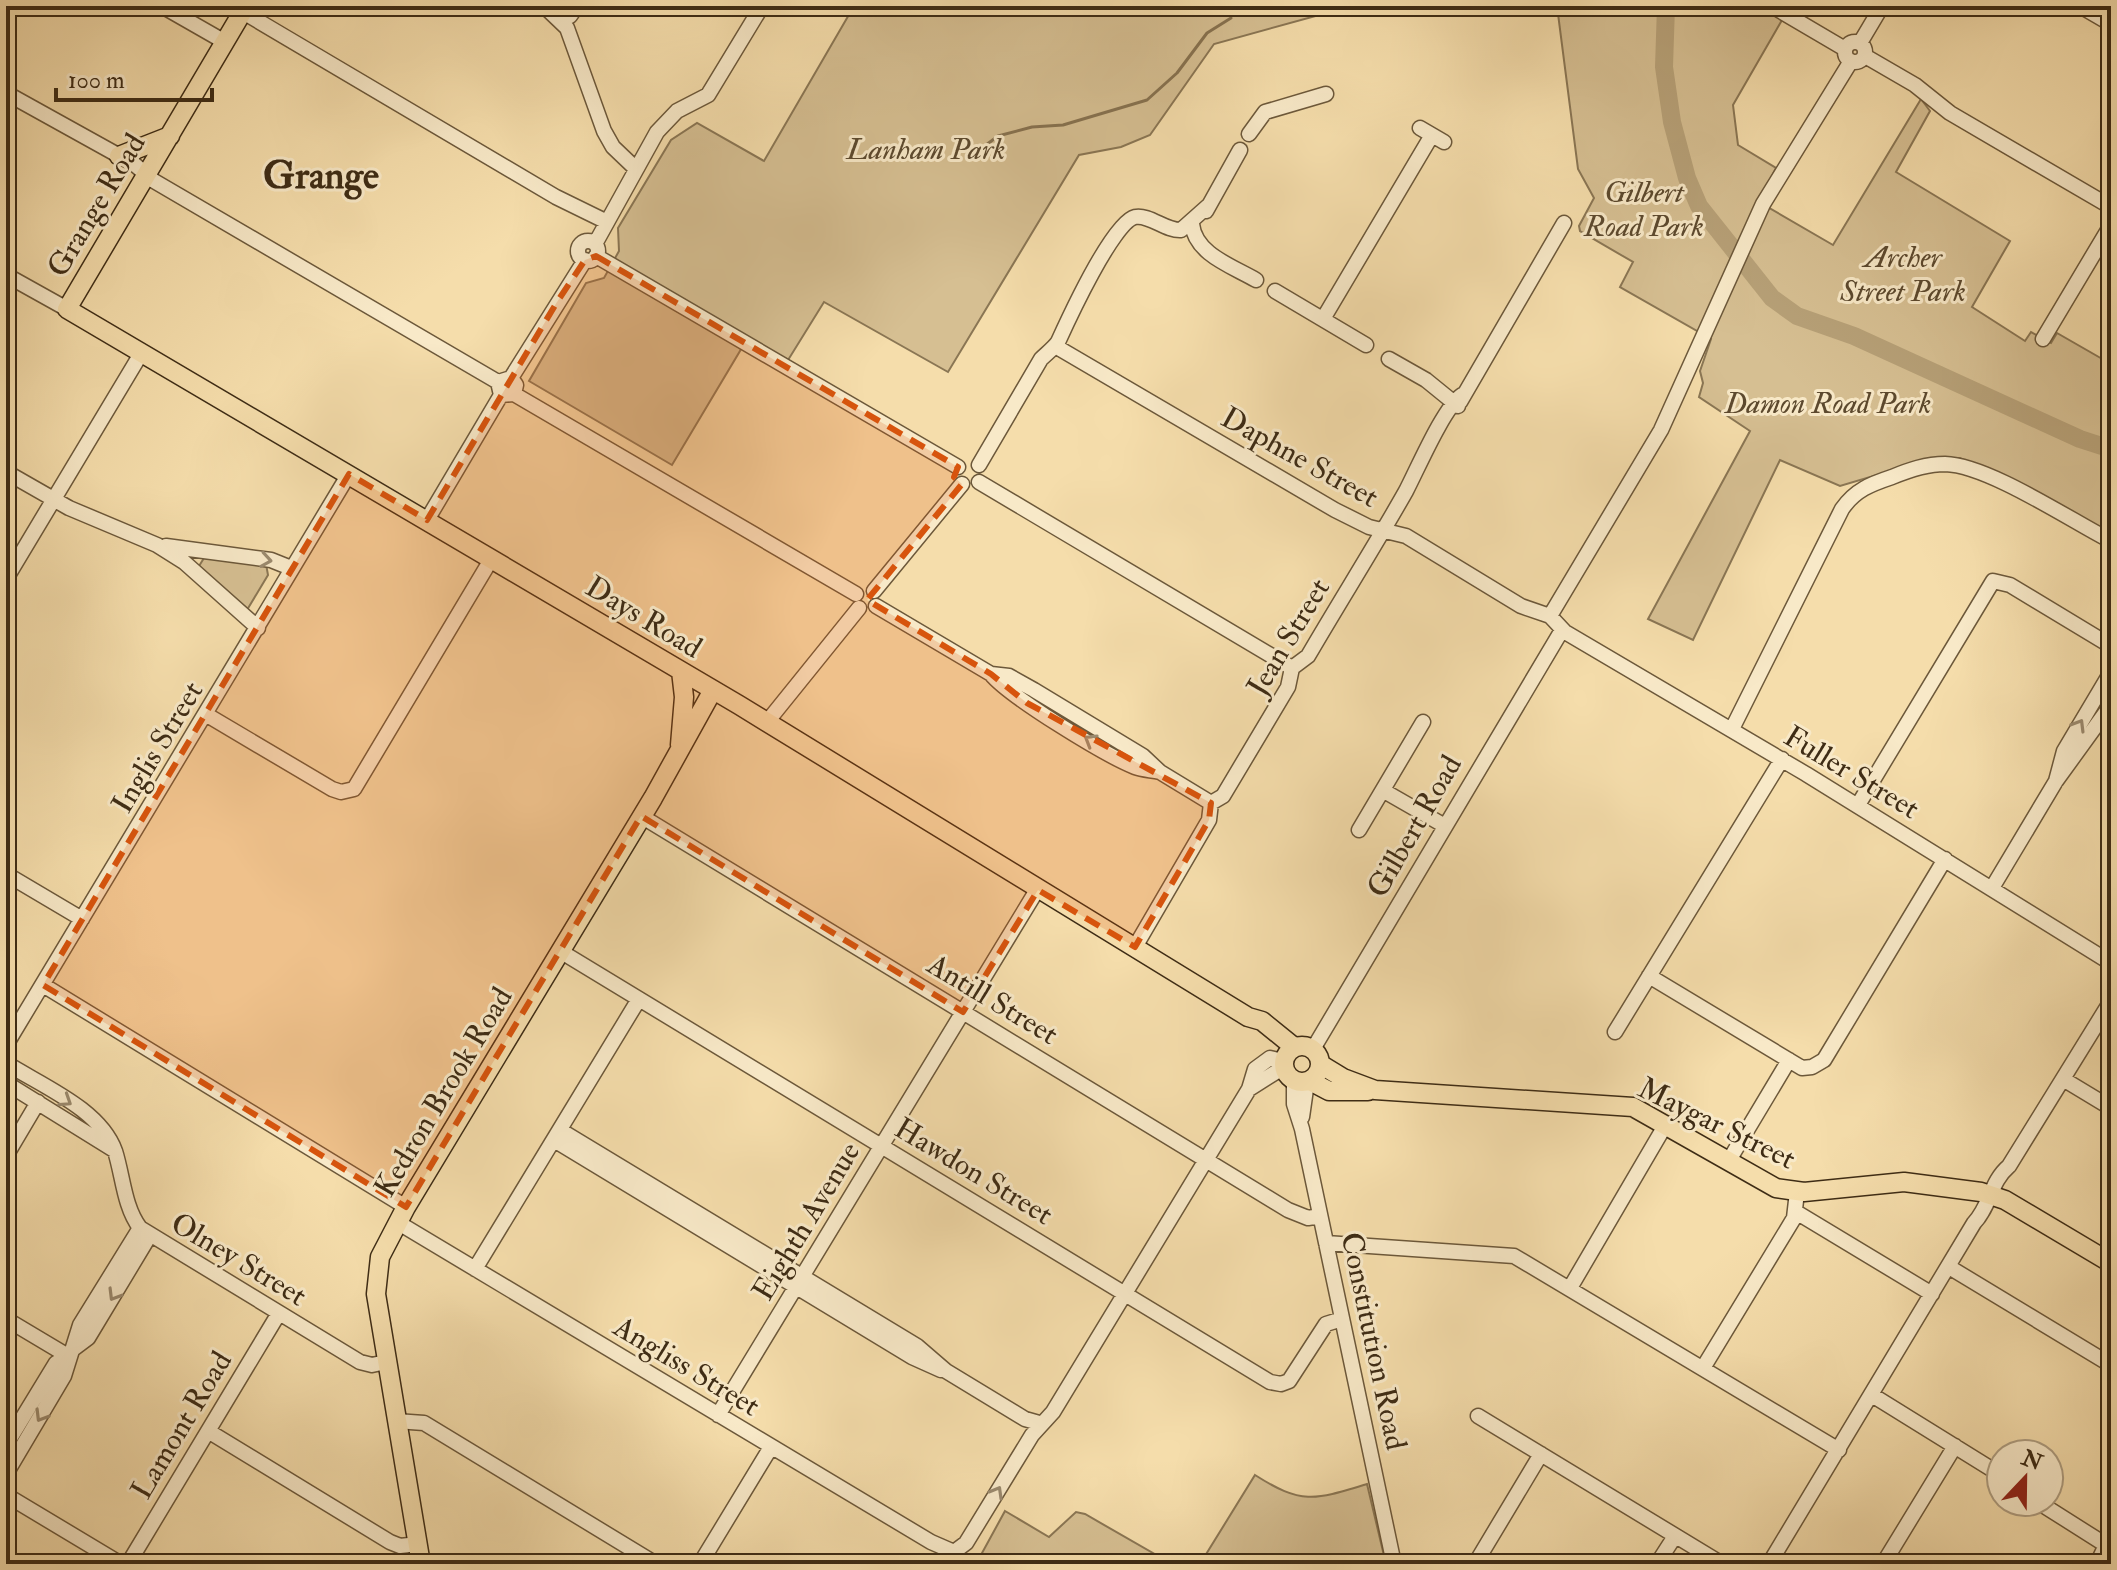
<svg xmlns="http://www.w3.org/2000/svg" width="2117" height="1570" font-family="'IM FELL Double Pica',serif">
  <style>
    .green { fill: #d6bf92; stroke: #8a7654; stroke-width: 2 }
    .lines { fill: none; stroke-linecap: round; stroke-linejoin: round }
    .stream { stroke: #877250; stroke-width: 3 }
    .river { stroke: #b7a178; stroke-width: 18 }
    .minor-casing { stroke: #6c583a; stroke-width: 17 }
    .major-casing { stroke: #3e2c15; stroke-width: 21 }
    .minor { stroke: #f8e9c8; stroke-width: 14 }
    .major { stroke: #f5ddab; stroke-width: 18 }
    .oneway { stroke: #9b8a6e }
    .marked { fill: #d7540d; fill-opacity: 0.2; stroke: #d7540d; stroke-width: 6; stroke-dasharray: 16 10; stroke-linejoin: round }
    .labels { text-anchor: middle; stroke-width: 6; stroke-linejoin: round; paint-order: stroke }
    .park-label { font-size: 30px; font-style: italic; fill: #5c492e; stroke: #f8e9c8 }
    .street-label { font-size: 30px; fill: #3e2c15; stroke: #f8e9c8 }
    .district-label { font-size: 38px; font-weight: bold; fill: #3e2c15; stroke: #f8e9c8 }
  </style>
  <rect width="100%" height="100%" fill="#f5ddab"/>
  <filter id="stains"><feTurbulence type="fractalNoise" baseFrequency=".0025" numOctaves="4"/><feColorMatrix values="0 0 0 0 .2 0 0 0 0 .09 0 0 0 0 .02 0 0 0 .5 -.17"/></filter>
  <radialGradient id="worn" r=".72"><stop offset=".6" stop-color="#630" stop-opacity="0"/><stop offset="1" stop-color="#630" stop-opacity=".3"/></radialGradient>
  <path class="green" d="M854,6H1352L1214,44L1150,135L1121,147L1079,155L948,372L824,302L785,365L746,341L672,465L529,381L586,283L604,278L619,251L618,228L671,140L697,123L764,161Z
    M1557,6H1758L1782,20L1733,105L1738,145L1776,168L1759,202L1833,245L1921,99L1930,111L1896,172L2010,241L1972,307L2025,341L2031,332L2051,343L2057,333L2111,364V534L1960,458L1924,461L1840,486L1780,460L1693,640L1648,619L1750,431L1699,397L1703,383L1700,371L1711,339L1620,287L1633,262L1580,231L1579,226L1594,198L1578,169Z
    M204,558L266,564L268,575L247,610L199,566Z
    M1255,1475C1302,1505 1315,1500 1367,1484L1386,1564H1200Z
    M1005,1511L1049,1537L1076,1512L1085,1514L1172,1564H976Z"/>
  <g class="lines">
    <path class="stream" d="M982,148L998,136L1032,127L1063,125L1147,100L1177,73L1207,33L1231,18"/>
    <path class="river" d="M1666,6L1664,67L1672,122L1687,178L1699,206L1772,298L1797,316L1854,336L2080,439L2111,449"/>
    <defs>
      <path id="minor" d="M162,6L225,42
        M544,6L567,28L604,131L613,147L635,168
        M1772,6L1845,49
        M2080,6L2111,24
        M243,12L556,197L605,221
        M561,19L570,16L577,6
        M1845 52a10 10 0 1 1 20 0a10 10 0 1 1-20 0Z
        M1860,43L1882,6
        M1865,56L1915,85L1950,113L2111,207
        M6,93L134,164L154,181L498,382
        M1420,128L1444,142
        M1249,134L1265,112L1326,94
        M1206,211L1240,150
        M1192,224C1195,254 1232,266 1256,280
        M578 251a10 10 0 1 1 20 0a10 10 0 1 1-20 0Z
        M595,244L657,132L677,111L708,95L762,6
        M596,256L958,467
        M6,275L67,309
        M1275,291L1366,345
        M1323,319L1432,135
        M2043,339L2111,225
        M1055,346L1335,510L1369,527L1406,536L1521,606L1550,616L1565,632L1806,774L2111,963
        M1389,359L1426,380L1458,406
        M511,378L516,385L514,394L501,395L498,382L511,378L585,260
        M514,394L856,594
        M1460,402L1564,223
        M979,465L1041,359C1046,354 1054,348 1058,342C1068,320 1113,222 1135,217C1149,214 1166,231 1181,230L1208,206
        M6,472L69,508L157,545L184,562L258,628
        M979,482L1292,668
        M427,520L501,395
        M166,546L271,560L291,568
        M6,579L142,352
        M874,591L962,484
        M876,606L991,674C1010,697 1105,755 1135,767C1143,770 1152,770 1160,772
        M1550,616L1661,430L1763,204L1851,61
        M991,674L1009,676L1034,690L1143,756L1160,772L1211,803
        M207,715L332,789L341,792L354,789L492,558
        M767,722L859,608
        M1732,729L1842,509C1855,490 1871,484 1892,477C1909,470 1926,464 1945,464C1988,465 2070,520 2111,541
        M2056,781L2064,751L2111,672
        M1384,791L1445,826
        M1858,805L1993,581L2010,585L2111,646
        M641,816L1288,1210L1308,1218L1320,1216
        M1359,830L1423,722
        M6,874L82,919
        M1992,888L2056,781L2111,705
        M1135,947L1209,820L1211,803L1223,796L1288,687L1292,668L1308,656C1340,601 1375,546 1406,491C1418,468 1444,407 1462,395
        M560,951L1270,1382L1281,1384L1289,1381L1326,1324L1342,1319
        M1649,976L1802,1068L1812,1067L1824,1060L1945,859
        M43,985L406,1207
        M1615,1032L1782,759
        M6,1045L349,474
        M1313,1049L1562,630
        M6,1063C42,1086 100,1109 115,1151C123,1176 124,1207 140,1228L360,1362L372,1365L386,1362
        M2063,1079L2111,1108
        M1294,1081V1104L1302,1129L1394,1564
        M6,1083L114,1150
        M1249,1089L1284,1067
        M1302,1117L1307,1082
        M560,1130L917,1346L946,1371L1025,1419L1039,1423
        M554,1140L912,1357L941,1370
        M6,1156L38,1102
        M1728,1162L1789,1060
        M1796,1212L1932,1294
        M397,1222L931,1542L954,1552L966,1543L1032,1435L1053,1412L1249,1089L1255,1069L1270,1058L1283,1061
        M1326,1243L1514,1256L1839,1450
        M1949,1267L2111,1365
        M475,1269L639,999
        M1570,1288L1666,1124
        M6,1319L68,1356
        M72,1350L88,1338L150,1235
        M1703,1368L1794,1218L1797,1192
        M1872,1395L2001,1475
        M718,1415L1037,890
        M1478,1416L1722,1564
        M396,1421L424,1423L656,1564
        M208,1431L390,1542L400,1546L418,1544
        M6,1445L56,1363L68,1356
        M6,1474L64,1376L80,1325L140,1228
        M6,1495L121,1564
        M2038,1502L2106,1545L2097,1564
        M128,1564L279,1313
        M700,1564L771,1447
        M1475,1564L1541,1454
        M1657,1564L1675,1536
        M1769,1564L1974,1223C1991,1205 1990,1182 2009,1166L2111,1001
        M1883,1564L1955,1446"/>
      <path id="major" d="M246,6L67,309L739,705L1248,1017L1262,1021L1294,1047
        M119,156L170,136
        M680,745L684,697L681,671
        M1284 1064a18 18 0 1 1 36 0a18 18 0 1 1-36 0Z
        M1320,1064L1343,1078L1375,1090L1633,1107L1776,1188L1804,1192L1904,1182L1981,1192L2005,1200L2111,1263
        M1310,1081L1329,1091H1368
        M421,1564L376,1294L380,1257L406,1207L653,798L713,690"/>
    </defs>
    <use href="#minor" class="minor-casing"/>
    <use href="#major" class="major-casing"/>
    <use href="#minor" class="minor"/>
    <use href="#major" class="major"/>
  </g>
  <defs><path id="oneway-chevron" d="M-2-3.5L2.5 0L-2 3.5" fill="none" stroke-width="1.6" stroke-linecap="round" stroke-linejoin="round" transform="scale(2)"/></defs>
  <g class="oneway">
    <use href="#oneway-chevron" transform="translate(266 560) rotate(9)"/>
    <use href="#oneway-chevron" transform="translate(2079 725) rotate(-59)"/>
    <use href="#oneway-chevron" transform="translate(1090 740) rotate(-149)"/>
    <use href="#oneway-chevron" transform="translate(66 1101) rotate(33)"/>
    <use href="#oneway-chevron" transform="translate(114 1295) rotate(121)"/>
    <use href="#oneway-chevron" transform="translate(41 1416) rotate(121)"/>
    <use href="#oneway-chevron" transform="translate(997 1492) rotate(-60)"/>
  </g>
  <path class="marked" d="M596,256L958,467L954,477L962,484L867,600L991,674L1027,703L1211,803L1209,820L1135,947L1038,890L963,1012L641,816L406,1207L43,985L349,474L427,520L557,302L585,260Z"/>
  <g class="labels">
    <g class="park-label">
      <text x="926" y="159">Lanham Park</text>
      <text x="1644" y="202">Gilbert<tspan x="1644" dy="34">Road Park</tspan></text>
      <text x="1903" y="267">Archer<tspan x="1903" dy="34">Street Park</tspan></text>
      <text x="1828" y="413">Damon Road Park</text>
    </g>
    <g class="street-label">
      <text transform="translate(96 205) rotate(-59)" y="10">Grange Road</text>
      <text transform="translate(1300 457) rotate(29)" y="10">Daphne Street</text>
      <text transform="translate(644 617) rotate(31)" y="10">Days Road</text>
      <text transform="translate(1288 637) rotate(-59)" y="10">Jean Street</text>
      <text transform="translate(157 747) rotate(-59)" y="10">Inglis Street</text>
      <text transform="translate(1852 772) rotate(31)" y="10">Fuller Street</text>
      <text transform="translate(1414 826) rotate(-60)" y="10">Gilbert Road</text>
      <text transform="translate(993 999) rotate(31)" y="10">Antill Street</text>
      <text transform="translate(443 1092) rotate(-59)" y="10">Kedron Brook Road</text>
      <text transform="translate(1717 1123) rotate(26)" y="10">Maygar Street</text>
      <text transform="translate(974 1171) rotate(31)" y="10">Hawdon Street</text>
      <text transform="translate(806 1221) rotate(-59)" y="10">Eighth Avenue</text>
      <text transform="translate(239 1259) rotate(31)" y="10">Olney Street</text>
      <text transform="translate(1374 1341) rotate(78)" y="10">Constitution Road</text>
      <text transform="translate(687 1366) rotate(31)" y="10">Angliss Street</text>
      <text transform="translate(181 1425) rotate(-59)" y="10">Lamont Road</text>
    </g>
    <g class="district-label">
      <text x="321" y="188">Grange</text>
    </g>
  </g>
  <rect width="2117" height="1570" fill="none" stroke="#f5ddab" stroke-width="32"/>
  <rect x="8" y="8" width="2101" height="1554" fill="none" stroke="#3e2c15" stroke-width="4"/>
  <rect x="16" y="16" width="2085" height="1538" fill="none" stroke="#3e2c15" stroke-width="2"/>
  <g transform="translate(2025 1478) rotate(22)"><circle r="38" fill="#f8e9c8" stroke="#ae9d80" stroke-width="2"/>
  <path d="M0-6L14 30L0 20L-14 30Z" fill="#8f2418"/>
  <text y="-12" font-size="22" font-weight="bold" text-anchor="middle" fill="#3e2c15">N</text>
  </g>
  <path d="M56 88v12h156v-12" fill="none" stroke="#3e2c15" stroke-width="4"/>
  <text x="68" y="88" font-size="24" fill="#3e2c15" stroke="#f8e9c8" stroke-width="6" paint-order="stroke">100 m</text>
  <rect width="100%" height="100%" filter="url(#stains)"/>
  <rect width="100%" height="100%" fill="url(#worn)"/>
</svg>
